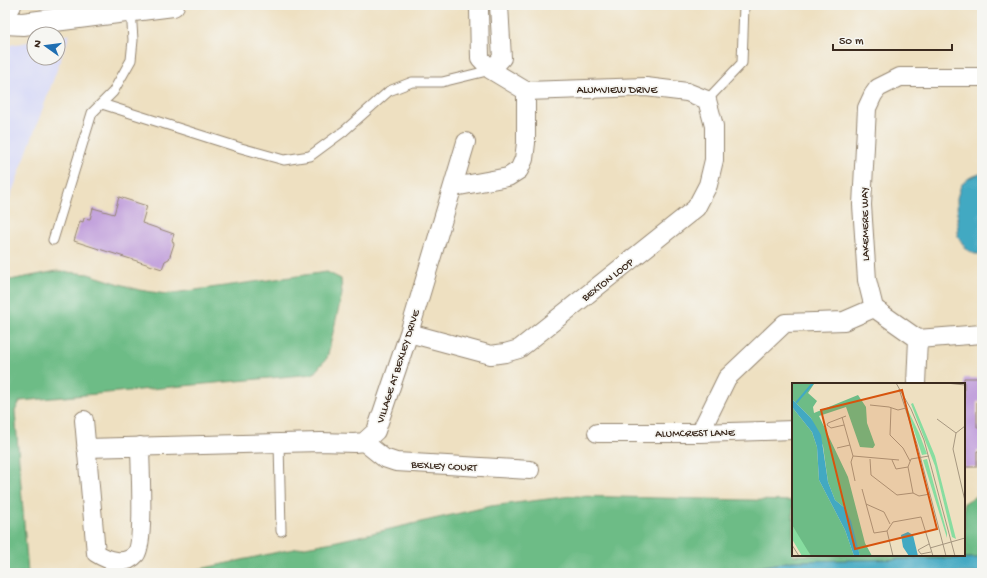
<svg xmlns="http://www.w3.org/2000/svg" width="987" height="578" font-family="'Gochi Hand',sans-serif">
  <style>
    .built { fill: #d6d8f8 }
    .forest { fill: #6dbc86; stroke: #547352 }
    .water { fill: #42a9c2; stroke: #3e6a70 }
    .building { fill: #c2a1dc }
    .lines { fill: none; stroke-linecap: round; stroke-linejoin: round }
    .lane-casing { stroke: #948570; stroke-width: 11 }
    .street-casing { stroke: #948570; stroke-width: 20 }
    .primary-casing { stroke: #948570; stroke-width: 24 }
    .lane { stroke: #fff; stroke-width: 9 }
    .street { stroke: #fff; stroke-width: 18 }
    .primary { stroke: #fff; stroke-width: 22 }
    .labels { text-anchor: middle; stroke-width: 3.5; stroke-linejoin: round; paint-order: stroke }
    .street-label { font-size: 11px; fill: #3b2a1e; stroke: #f6f6f2 }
    .inset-river { fill: none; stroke: #42a9c2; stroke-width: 2 }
    .inset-road { fill: none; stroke: #a69780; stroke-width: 1 }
    .view { fill: #d7540e; fill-opacity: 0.15; stroke: #d7540e; stroke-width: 2 }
    .inset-edge { fill: none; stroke: #3b2a1e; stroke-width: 2 }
  </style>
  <rect width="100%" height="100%" fill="#f6f6f2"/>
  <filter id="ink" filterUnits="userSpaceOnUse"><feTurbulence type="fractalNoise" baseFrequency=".025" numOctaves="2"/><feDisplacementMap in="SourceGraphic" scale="8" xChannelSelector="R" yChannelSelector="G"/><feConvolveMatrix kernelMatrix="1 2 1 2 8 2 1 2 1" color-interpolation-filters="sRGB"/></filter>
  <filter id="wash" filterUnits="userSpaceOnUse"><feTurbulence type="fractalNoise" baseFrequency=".012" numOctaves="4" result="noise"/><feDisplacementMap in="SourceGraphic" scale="16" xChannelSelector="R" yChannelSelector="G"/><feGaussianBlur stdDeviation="0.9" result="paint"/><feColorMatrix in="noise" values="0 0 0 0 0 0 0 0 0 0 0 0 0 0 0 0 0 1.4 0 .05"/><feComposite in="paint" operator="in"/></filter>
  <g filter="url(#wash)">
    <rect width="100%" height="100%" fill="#eee0c1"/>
    <path class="built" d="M70,34L10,198L5,196V46L34,41V58H58V37Z"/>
    <path class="forest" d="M57,271L88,274L139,290L166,294L327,272L341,279L342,294L327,358L313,374L20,401L15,411L28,573H5V281Z
      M982,493V558L792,561L726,573H182L283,551L333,542L491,506L572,496L793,501V555H964V503Z"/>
    <path class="water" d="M982,173V254H975L967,250L958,237L957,198L961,185L969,178Z
      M982,558V573H727L792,561Z"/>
    <g id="blocks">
      <path class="building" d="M119,197L147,206L142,223L174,234L172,240L174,244L169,259L165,261L162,269L74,241L80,221L83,222L84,218L90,219L93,208L114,214Z
        M964,378H982V401L977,402V427H982V451H977V467H964Z"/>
    </g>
  </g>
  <g filter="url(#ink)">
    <use href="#blocks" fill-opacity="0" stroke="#948570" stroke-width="1"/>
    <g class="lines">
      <defs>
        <path id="lane" d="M707,100L742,63L744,5
          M102,104L241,148L284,160L310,156L344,131L389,91L412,82H442L491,70
          M53,240L92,113L113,92L131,60L133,40L131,9
          M279,443L281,531"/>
        <path id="street" d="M480,5L479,9L480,58L491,70L526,91
          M491,70L502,58L499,5
          M454,187L508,177L519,170L524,159L526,143V91
          M409,333L491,355L505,353L519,349L696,208L708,185L714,160V126L707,100L687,92L646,87L526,91
          M918,339L874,308L867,280L862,205L867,108L873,95L878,88L900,77H982
          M918,339L982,334
          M916,384L918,339
          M84,420L96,553C107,560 125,567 136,554C145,542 140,465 140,446
          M597,433H700L793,430
          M700,433L727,378L785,323L844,321L874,308
          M364,442L384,458L396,462L530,470
          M86,448L321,442L354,443L364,442L376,431L409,333L466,142"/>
        <path id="primary" d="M5,8L10,5
          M5,23L23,24L173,5"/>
      </defs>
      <use href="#lane" class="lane-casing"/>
      <use href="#street" class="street-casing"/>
      <use href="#primary" class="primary-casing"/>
      <use href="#lane" class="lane"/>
      <use href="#street" class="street"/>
      <use href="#primary" class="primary"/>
    </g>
  </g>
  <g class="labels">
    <g class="street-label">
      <text x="617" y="93">ALUMVIEW DRIVE</text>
      <text transform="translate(864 224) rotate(-91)" y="4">LAKEMERE WAY</text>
      <text transform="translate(607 279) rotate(-38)" y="4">BEXTON LOOP</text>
      <text transform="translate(397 366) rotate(-72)" y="4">VILLAGE AT BEXLEY DRIVE</text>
      <text transform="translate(695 432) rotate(-1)" y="4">ALUMCREST LANE</text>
      <text transform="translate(444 465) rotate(3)" y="4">BEXLEY COURT</text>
    </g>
  </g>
  <g transform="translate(792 383)">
    <rect width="173" height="173" fill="#eee0c1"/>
    <path d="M121,20L143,73L164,156L160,154L143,83L119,21ZM114,23L127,50L135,71L130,72ZM135,76L155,150V155L131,77ZM0,142L13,161L19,173H10L7,168L0,156Z" fill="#87dda0"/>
    <path d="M0,0L22,1L16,10L25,18L21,24L22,30L66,12L74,24L75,40L83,62L81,65L68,64L54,24L27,33L56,94L73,160L80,173H68L53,125L43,117L36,99L31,63L19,35L0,16ZM0,24L20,49L25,64L27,97L53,147L62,173H19L0,142Z" fill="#6dbc86"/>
    <path d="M0,16L19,35L29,52L36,99L43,117L53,125L59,138L68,173H62L53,147L27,97L25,64L20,49L0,24ZM116,149L121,152L126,173H117L111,164L109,152Z" fill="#42a9c2"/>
    <path class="inset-river" d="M4,20L21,0"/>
    <path class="inset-road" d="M104,0L119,26L132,57L163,173M154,0L173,2M107,6L125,61L154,173M78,22L97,24L106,27L114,25M99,25L98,52L111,65L118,78M50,34L61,73L107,77M145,36L164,50M52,42L39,45L35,42L36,40L54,33M173,43L164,50L161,66L173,118M45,65L58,62M61,73L59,79L63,98M78,76L79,92L105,112L121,110M100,77L104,86L116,84M116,84L119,76L137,73M116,84L121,110M70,106L82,150L95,148M121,110L127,113L138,111M74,121L92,129L98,141M95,148L101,139L129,134L141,173M95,148L101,173M137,161L126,167L129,171L139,169M0,162L7,173M138,165L173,155"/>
    <path class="view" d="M110,7L145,146L63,166L29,27Z"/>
    <rect width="173" height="173" class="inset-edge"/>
  </g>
  <rect width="987" height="578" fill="none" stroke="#f6f6f2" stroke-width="20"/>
  <g transform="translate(46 46) rotate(284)"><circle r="19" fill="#f6f6f2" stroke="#aba49d"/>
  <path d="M0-3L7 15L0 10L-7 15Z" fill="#1f6fb2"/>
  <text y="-6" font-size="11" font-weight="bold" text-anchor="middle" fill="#3b2a1e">N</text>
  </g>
  <path d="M833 44v6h119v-6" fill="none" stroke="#3b2a1e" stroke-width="2"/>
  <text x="839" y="44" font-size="12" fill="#3b2a1e" stroke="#f6f6f2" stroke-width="3" paint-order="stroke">50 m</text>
</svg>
